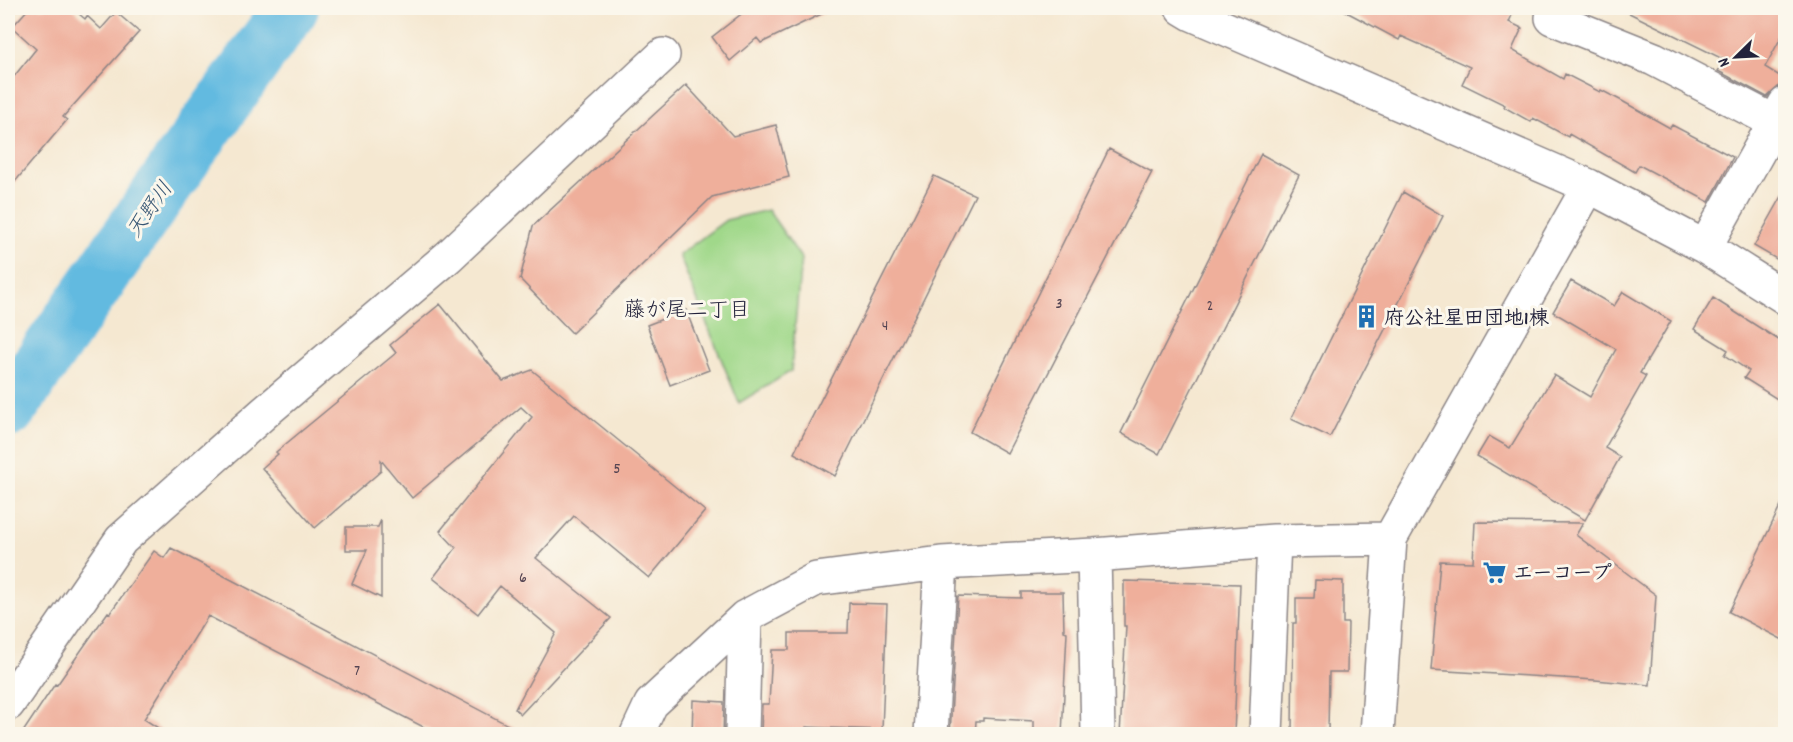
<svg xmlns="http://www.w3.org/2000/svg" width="1793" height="742" font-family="Dekko,'Klee One',sans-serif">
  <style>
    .green { fill: #a0d88a; stroke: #617d62; stroke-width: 1.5 }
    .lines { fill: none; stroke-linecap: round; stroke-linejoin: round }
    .river { stroke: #62bae0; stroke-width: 56 }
    .building { fill: #efaf9b }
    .minor-casing { stroke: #8c8586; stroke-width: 36 }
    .minor { stroke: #fff; stroke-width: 33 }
    .labels { text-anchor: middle; stroke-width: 6; stroke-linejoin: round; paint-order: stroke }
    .number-label { font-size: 16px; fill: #554553 }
    .poi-label { font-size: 20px; font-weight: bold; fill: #22223b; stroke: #fbf7ec; text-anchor: start }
    .water-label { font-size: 21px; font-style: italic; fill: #385775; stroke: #fbf7ec }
    .neighbourhood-label { font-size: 21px; fill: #22223b; stroke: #fbf7ec }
  </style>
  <rect width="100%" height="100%" fill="#fbf7ec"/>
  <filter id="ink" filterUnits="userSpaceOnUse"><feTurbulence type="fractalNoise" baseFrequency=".0167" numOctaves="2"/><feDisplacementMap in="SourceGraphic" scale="12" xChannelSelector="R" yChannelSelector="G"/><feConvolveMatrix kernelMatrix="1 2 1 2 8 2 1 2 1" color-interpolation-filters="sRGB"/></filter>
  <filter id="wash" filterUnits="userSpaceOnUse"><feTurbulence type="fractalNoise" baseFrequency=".008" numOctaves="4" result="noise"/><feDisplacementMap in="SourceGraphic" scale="24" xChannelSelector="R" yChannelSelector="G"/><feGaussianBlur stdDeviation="1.35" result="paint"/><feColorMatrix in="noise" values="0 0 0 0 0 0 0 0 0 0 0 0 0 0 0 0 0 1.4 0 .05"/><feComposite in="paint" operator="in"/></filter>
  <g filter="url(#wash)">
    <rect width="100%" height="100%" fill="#f5e8d1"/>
    <path class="green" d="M768,210L801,258L791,371L739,403L679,255L726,220Z"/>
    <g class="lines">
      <path class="river" d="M8,410L183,159L291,8"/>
    </g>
    <g id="blocks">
      <path class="building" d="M29,8H72L85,19L87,16L101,29L116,12L139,32L63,117L67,120L8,190V84L36,49L12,27Z
        M749,8H834L761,43L757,38L730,61L712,37Z
        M1339,8H1515L1509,22L1522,28L1512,50L1563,79L1565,74L1600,92L1601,90L1622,101L1670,128L1672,125L1733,157L1709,202L1639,165L1635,172L1569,134L1568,137L1533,118L1531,122L1504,107L1505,105L1462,84L1470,67L1401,36L1399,40Z
        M1619,8H1785V30L1765,67L1783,78L1778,87L1767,97L1718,71L1725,60Z
        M686,85L733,136L776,125L789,177L712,197L572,333L520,279L533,226Z
        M1109,149L1152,172L1007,453L970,432Z
        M1261,154L1299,175L1159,454L1121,433Z
        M934,176L975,195L835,476L794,453Z
        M1785,191V264L1754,246Z
        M1403,192L1443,216L1330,437L1291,419Z
        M1571,281L1614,306L1623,292L1671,321L1640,373L1646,376L1605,448L1620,457L1585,520L1477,456L1489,436L1510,448L1554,375L1590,397L1616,349L1553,312Z
        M1713,298L1785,344V404L1744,378L1749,371L1725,355L1728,350L1694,329Z
        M440,304L503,381L532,370L705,511L649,578L574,516L536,558L611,618L521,714L515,709L556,633L500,586L478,614L433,578L456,548L440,531L532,417L521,407L412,498L381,460V471L315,528L262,468L278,454L276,452L396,353L390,345Z
        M686,310L709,370L670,385L647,325Z
        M1785,497V641L1729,612Z
        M381,520V598L352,584L367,550H346V527H378Z
        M1475,522L1583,523L1576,535L1656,595L1650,685L1595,680L1431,670L1440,561L1473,562Z
        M171,548L527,735H439L208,616L144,719L169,735H21L55,684L57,685L108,612L110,613L154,551L164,558Z
        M1315,580L1343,581V623H1348L1347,672H1329L1328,735H1292L1293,623H1296V598H1314Z
        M1124,581L1240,584L1234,735H1120L1126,626H1124Z
        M1021,592H1063L1064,631L1067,632L1062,735H1034V721L983,718V721H976L975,735H950L958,596L1021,598Z
        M849,603L887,604L882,730L806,727V735H761L762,704H769L772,650H789V633H848Z
        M693,700L724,702L723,735H692Z"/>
    </g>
  </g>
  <g filter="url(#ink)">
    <use href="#blocks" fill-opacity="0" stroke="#8c8586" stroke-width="1.5"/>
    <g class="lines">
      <defs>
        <path id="minor" d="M1182,8L1192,14L1589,186L1705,247L1786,298
          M1552,18L1654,59L1775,122
          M1705,247L1785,104
          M1094,555L1098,734
          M8,704L121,540L264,413L448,257L663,55
          M637,734L651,704L745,617L816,579L941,563L1094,555L1274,541L1390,539
          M742,734L745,617
          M931,734L941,563
          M1266,734L1274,541
          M1377,734L1390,539L1589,186"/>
      </defs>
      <use href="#minor" class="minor-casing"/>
      <use href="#minor" class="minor"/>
    </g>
  </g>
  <defs>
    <symbol id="building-bare" viewBox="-9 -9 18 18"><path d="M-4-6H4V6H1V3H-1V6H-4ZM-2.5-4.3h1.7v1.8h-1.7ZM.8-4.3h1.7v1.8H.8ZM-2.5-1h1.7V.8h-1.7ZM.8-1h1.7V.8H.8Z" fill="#1f6fb2" stroke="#fbf7ec" stroke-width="2.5" paint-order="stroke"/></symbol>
    <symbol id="supermarket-bare" viewBox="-9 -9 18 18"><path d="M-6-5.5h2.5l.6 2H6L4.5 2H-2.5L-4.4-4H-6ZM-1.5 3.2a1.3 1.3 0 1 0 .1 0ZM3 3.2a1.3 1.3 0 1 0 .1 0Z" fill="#1f6fb2" stroke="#fbf7ec" stroke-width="2.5" paint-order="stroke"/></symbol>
  </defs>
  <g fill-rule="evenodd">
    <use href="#building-bare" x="1350" y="300" width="33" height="33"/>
    <use href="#supermarket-bare" x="1478" y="556" width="33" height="33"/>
  </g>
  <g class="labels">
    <g class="number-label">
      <text x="1059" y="308">3</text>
      <text x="1210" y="310">2</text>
      <text x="885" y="330">4</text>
      <text x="617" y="473">5</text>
      <text x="523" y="582">6</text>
      <text x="357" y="675">7</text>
    </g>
    <g class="poi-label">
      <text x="1384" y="324">府公社星田団地1棟</text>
      <text x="1513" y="579">エーコープ</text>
    </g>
    <g class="water-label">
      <text transform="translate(149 209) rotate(-55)" y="7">天野川</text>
    </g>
    <g class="neighbourhood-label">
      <text x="687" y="316">藤が尾二丁目</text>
    </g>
  </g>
  <rect width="1793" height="742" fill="none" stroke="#fbf7ec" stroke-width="30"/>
  <g transform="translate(1736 57) rotate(246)" stroke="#fbf7ec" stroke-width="4.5" paint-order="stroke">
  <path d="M0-4.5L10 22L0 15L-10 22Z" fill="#22223b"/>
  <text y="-9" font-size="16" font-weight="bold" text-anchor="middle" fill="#22223b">N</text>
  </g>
</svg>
